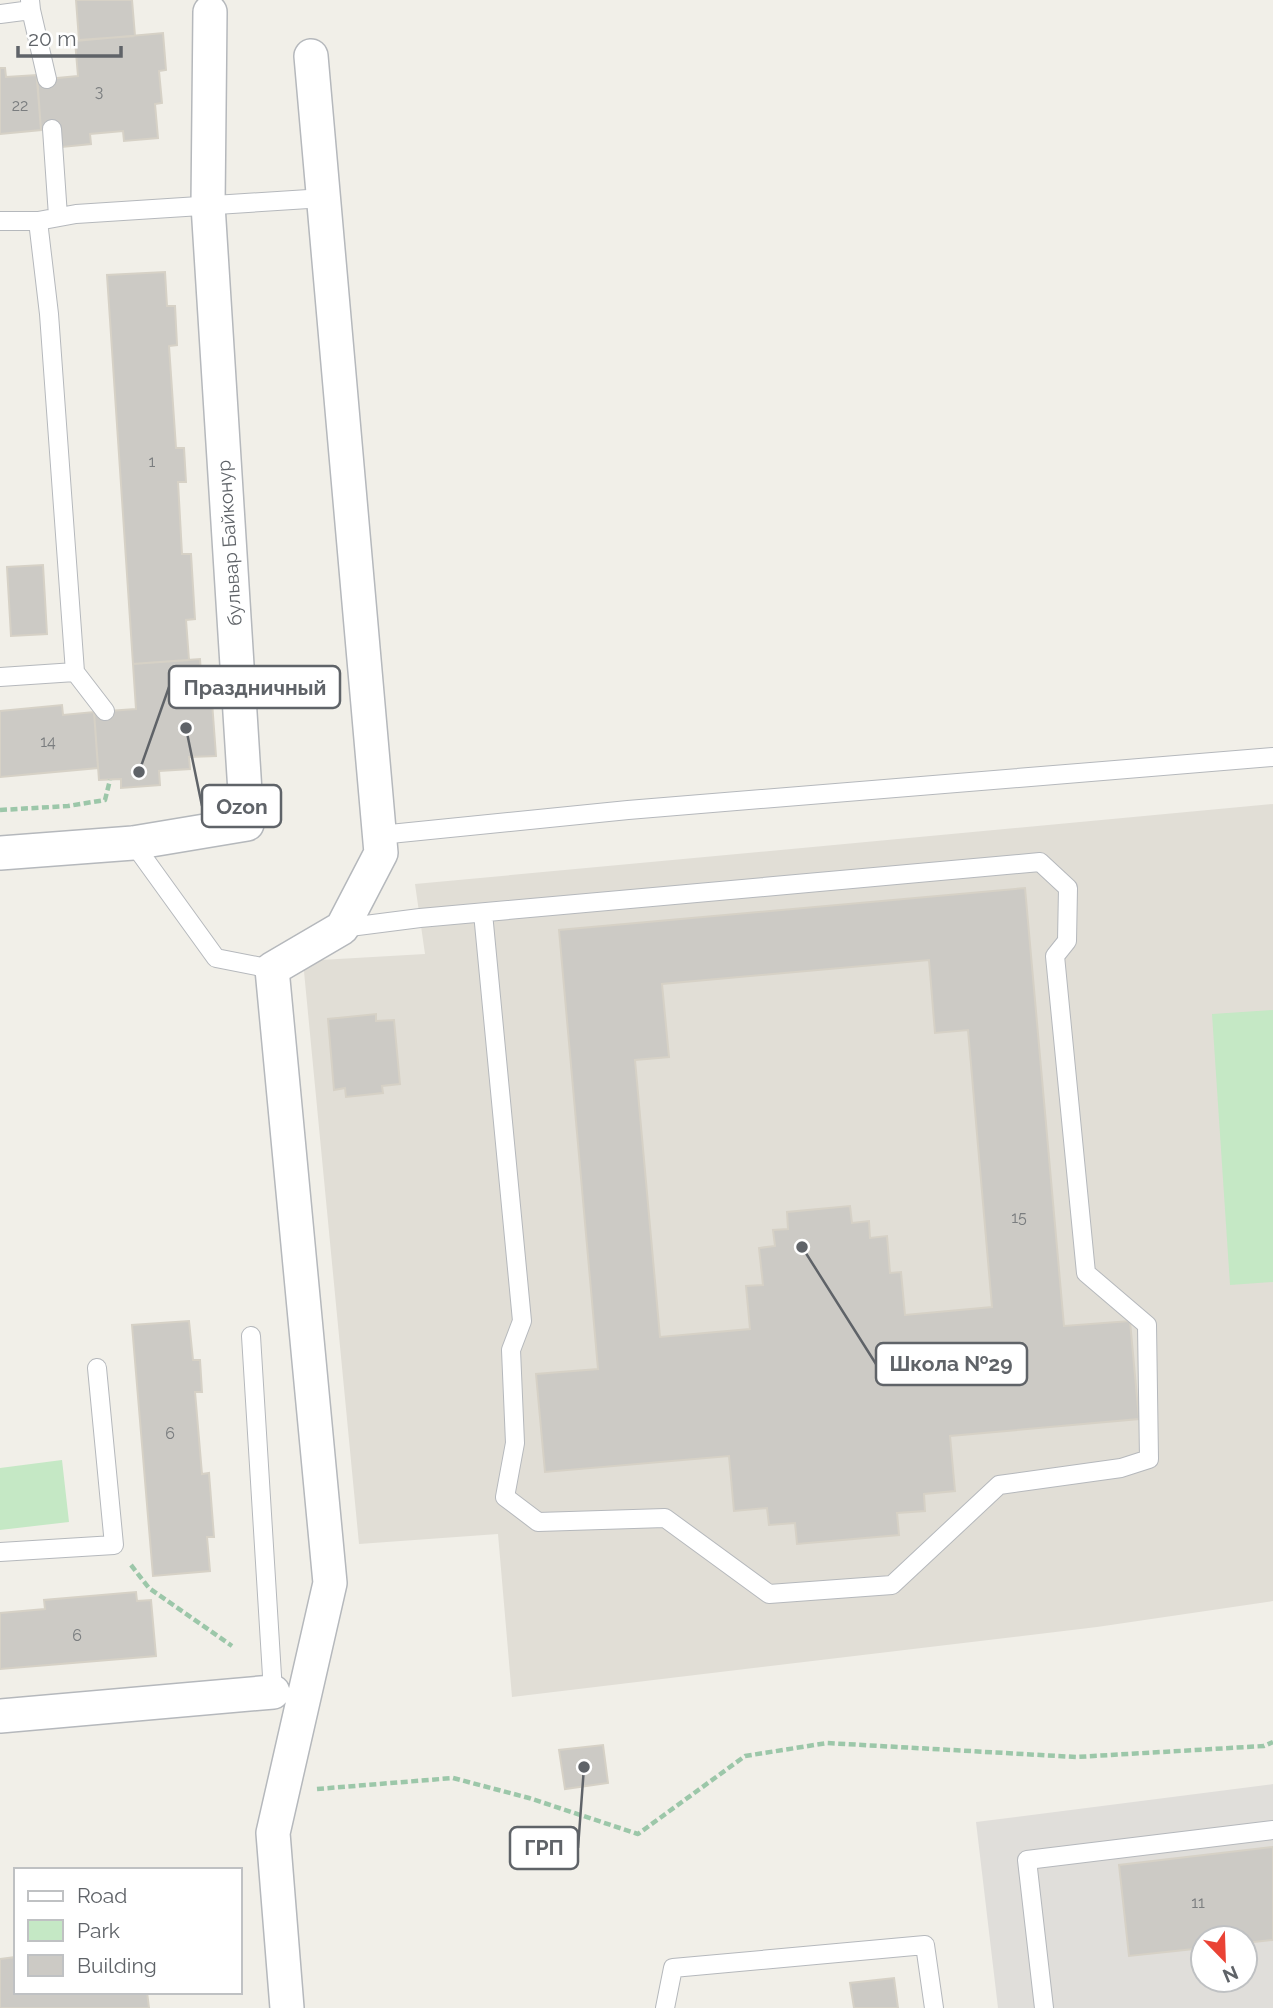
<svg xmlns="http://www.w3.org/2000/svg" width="1273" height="2008" font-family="Raleway,sans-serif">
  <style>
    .industrial { fill: #e0deda; fill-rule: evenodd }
    .education { fill: #e1ded6 }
    .green { fill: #c5e8c5 }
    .building { fill: #cccac5; stroke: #d6d1c6; stroke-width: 2; fill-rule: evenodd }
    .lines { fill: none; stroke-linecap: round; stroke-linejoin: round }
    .service-casing { stroke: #b5b8bc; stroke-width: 20 }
    .minor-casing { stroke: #b5b8bc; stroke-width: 36 }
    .path { stroke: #9cc7a9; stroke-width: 4.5; stroke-dasharray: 7 3.5; stroke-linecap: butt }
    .service { stroke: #fff; stroke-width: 18 }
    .minor { stroke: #fff; stroke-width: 33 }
    .labels { text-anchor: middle; stroke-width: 6; stroke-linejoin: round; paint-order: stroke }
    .number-label { font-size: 16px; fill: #7a7d7f }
    .street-label { font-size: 19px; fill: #5f6368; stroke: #fff }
    .leader { fill: none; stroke: #5f6368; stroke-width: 2.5 }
    .callout-dot { fill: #5f6368; stroke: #fff; stroke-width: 2.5 }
    .callout { fill: #fff; stroke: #5f6368; stroke-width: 2.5 }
    .callout-label { font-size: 21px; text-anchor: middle; font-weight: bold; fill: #5f6368 }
  </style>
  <rect width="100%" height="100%" fill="#f1efe8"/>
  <path class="industrial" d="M1273,1784V2008H998L976,1822ZM1203,1938H1245V1980H1203Z"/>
  <path class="education" d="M1273,804V1601L1097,1627L512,1697L498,1534L359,1544L303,961L425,954L415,884Z"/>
  <path class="green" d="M1273,1010V1282L1230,1285L1212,1014Z
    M62,1460L69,1522L0,1530V1468Z"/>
  <path class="building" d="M76,0H132L135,36L79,40Z
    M163,33L166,70L159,71L162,103L155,104L158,138L124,141L123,131L90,134L91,144L62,147L60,128L41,130L37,80L78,76L75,41Z
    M0,68H5L6,77L37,75L41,130L0,134Z
    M165,272L167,306H175L177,345L169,346L176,448H184L186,482H178L182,554H191L195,619L186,620L189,660L133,664L107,275Z
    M43,565L47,634L11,636L7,567Z
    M200,659L202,689L211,688L216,756L189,757L190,769L159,771L160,785L121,788V779L99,780L94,712L136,709L133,664Z
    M62,705L63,715L94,712L98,768L0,777V711Z
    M1025,888L1064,1326L1130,1321L1139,1419L950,1436L955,1491L924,1494L925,1511L897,1513L899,1535L797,1544L795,1523L769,1525L767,1508L734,1511L729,1456L545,1472L536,1374L598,1369L559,930ZM929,960L935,1033L968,1030L992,1307L905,1315L901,1272L890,1273L887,1236L870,1238L869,1221L852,1223L850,1206L787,1212L788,1229L773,1230L775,1246L759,1248L763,1285L746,1286L750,1329L660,1337L635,1060L669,1057L662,984Z
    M376,1014V1021L394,1020L400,1084L382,1086L383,1093L346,1097L345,1088L334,1090L328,1019Z
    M189,1321L193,1360H200L202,1392H195L202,1474L209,1473L214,1537H207L210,1571L153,1576L132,1325Z
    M136,1592L137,1601L151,1600L156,1656L0,1669V1613L45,1609L44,1600Z
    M603,1745L608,1783L565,1789L559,1750Z
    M1273,1847V1940L1245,1943V1938H1203V1948L1129,1956L1119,1865Z
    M16,1957V1992H147L149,2008H0V1959Z
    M894,1978L898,2008H854L850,1983Z"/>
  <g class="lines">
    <defs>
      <path id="service" d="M31,10L47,79
        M0,14L31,10L30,0
        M52,129L58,216
        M0,221H38L49,314L75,672L0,677
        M38,221L76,214L324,198
        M75,672L105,711
        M380,835L628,810L1273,757
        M133,843L216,958L272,969
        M342,928L420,918L1040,862L1068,888L1067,941L1055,956L1086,1273L1147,1325L1149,1459L1121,1468L999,1485L892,1585L769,1594L665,1518L538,1522L505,1497L515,1443L511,1350L522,1321L483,913
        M251,1336L273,1692
        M0,1552L114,1545L97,1368
        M665,2008L673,1968L925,1945L934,2008
        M1044,2008L1027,1860L1273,1830"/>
      <path id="minor" d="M0,853L133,843L247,824L208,205L210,12
        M0,1716L273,1692
        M287,2008L273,1833L330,1583L272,969L342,928L381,853L311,56"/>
    </defs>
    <use href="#service" class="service-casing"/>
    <use href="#minor" class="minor-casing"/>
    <path class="path" d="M0,810L68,806L105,800L110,780
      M131,1565L149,1588L232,1646
      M317,1789L453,1778L529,1798L638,1834L745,1756L827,1743L1076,1757L1264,1746L1273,1742"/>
    <use href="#service" class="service"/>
    <use href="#minor" class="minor"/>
  </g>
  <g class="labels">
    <g class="number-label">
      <text x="99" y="97">3</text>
      <text x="20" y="111">22</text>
      <text x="152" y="467">1</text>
      <text x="48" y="747">14</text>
      <text x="1019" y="1223">15</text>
      <text x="170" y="1439">6</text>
      <text x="77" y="1641">6</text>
      <text x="1198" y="1908">11</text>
    </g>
    <g class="street-label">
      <text transform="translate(229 543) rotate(-94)" y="7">бульвар Байконур</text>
    </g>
  </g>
  <path class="leader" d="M139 772L169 687M186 728L202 806M802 1247L876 1364M584 1767L578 1848"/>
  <g class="callout-dot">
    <circle cx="139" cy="772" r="7"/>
    <circle cx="186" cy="728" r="7"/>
    <circle cx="802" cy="1247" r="7"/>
    <circle cx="584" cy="1767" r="7"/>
  </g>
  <g class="callout">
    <rect x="169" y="666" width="171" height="42" rx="7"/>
    <rect x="202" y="785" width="79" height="42" rx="7"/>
    <rect x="876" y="1343" width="151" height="42" rx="7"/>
    <rect x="510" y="1827" width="68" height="42" rx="7"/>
  </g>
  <g class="callout-label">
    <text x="255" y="695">Праздничный</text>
    <text x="242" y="814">Ozon</text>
    <text x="951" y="1371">Школа №29</text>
    <text x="544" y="1855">ГРП</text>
  </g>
  <rect x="14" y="1868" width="228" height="126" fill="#ffffff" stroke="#bfc1c3" stroke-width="2"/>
  <rect x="28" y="1891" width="35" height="10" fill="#ffffff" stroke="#bfc1c3" stroke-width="2"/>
  <text x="77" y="1903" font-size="21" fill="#5f6368">Road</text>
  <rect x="28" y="1920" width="35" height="21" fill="#c5e8c5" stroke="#bfc1c3" stroke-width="2"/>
  <text x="77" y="1938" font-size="21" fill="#5f6368">Park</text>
  <rect x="28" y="1955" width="35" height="21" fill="#cccac5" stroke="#bfc1c3" stroke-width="2"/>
  <text x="77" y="1973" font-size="21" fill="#5f6368">Building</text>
  <g transform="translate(1224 1959) rotate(157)"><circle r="33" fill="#ffffff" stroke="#bfc1c3" stroke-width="2"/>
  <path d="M0-5L12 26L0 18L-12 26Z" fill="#ea4335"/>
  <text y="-10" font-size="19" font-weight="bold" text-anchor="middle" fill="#5f6368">N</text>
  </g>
  <path d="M18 46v10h103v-10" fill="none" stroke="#5f6368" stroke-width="3.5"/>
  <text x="28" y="46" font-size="21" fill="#5f6368" stroke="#ffffff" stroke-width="5" paint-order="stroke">20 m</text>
</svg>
